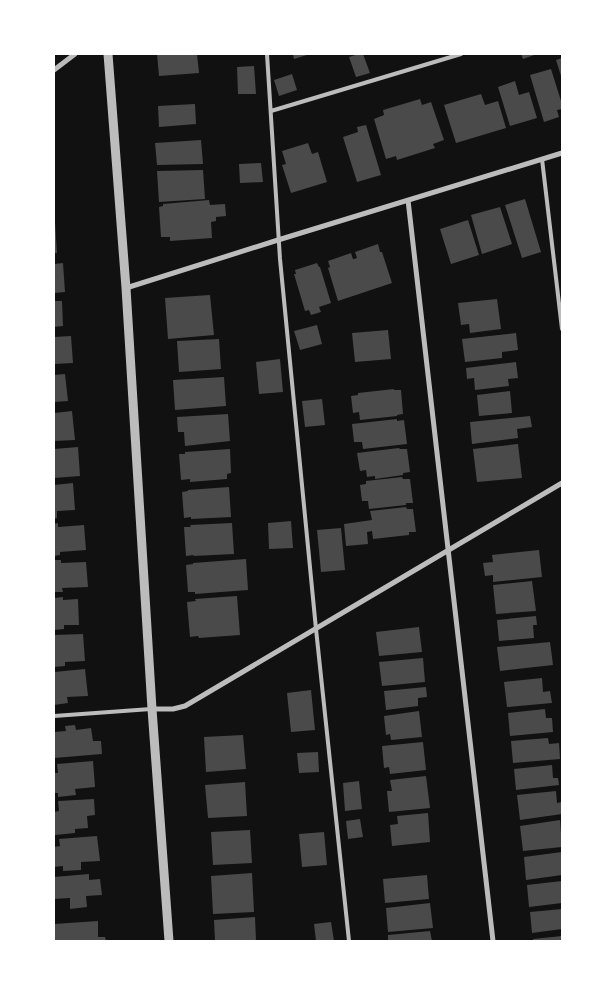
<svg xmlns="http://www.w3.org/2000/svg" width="616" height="995" font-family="'Varela Round',sans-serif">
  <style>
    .building { fill: #4a4a4a }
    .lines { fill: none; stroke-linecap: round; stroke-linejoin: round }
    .service { stroke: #bcbcbc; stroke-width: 4 }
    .minor { stroke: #bcbcbc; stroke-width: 5 }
    .tertiary { stroke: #bcbcbc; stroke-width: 9 }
  </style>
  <rect width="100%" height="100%" fill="#111"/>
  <path class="building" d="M157,54H197L199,73L159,76Z
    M293,54H310L294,59Z
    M359,54H363L370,73L356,77L349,57Z
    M521,54H537L523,59Z
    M562,58V79L556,60Z
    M254,66L256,94H238L237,67Z
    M551,69L562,104V109L557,110L559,117L544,122L530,75Z
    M292,74L297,90L279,96L274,80Z
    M515,81L519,95L529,92L537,118L510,126L498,87Z
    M481,94L485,105L498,101L506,128L456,143L444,105Z
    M420,99L422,105L431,102L444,140L433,144L435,148L397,160L396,156L386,159L374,119L384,115L383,110Z
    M195,104L196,124L159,127L158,106Z
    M366,125L381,175L357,182L343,137L358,132L357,127Z
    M201,140L203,164L157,165L155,143Z
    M308,143L312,154L318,152L327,182L291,193L282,165L286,164L282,151Z
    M261,163L263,182L240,183L239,164Z
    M203,170L205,199L159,202L157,171Z
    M525,199L541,252L522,258L505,205Z
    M209,200L210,205L225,204L226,216L216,217V221L211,222L212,238L170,241V237H161L159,207L163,206V204Z
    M500,207L512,244L482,254L471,215Z
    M468,220L479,255L451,264L440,229Z
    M54,222H55L57,253H54Z
    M378,244L380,252H382L392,283L338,301L328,268L330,267L328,261L351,253L353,259H354L357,258L355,252Z
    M63,263L65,292L54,293V264Z
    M317,263L319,267H320L331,303L319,307L321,312L311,315L309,310L305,311L294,274H296L295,270Z
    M210,295L214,335L168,339L165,298Z
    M497,299L501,329L470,333L469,324L461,325L458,303Z
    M54,301H62L63,326L54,327Z
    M317,325L322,344L300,350L294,331Z
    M388,330L391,359L355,362L352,333Z
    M516,333L518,350L502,352V358L465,362L462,339Z
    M71,336L73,363L54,364V337Z
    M219,339L221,369L179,372L177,341Z
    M280,359L283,392L259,394L256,362Z
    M516,362L518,378L508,379L509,386L475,390L474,378L467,379L466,368Z
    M65,374L68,401L54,402V375Z
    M224,377L226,406L175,410L173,380Z
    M394,389V390H401L403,414L397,415V416L360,420L359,412L353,413L351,396L358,395V393Z
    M510,391L512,413L479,416L477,395Z
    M322,399L325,425L305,427L302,401Z
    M72,411L75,440L54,441V413Z
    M228,414L230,441L185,446L184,432H178L177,417Z
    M530,416L532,427L517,429L518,438L472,444L470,422Z
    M397,419V421L404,420L407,444L363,449L362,442H354L352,424Z
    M518,444L522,478L477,482L473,449Z
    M78,447L80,476L54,478V449Z
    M399,448L400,449H407L410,472L403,473V475L375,479V476L367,477L366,470L360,471L357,453Z
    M230,449L231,473L227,474V479L190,482V479L181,480L179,454H185V452Z
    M402,477L403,479H410L413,503H406V505L369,509L368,501H362L360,485L366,484V481Z
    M73,483L75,510L57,511V518L54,519V485Z
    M229,487L231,517L191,519V517L184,518L182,492L188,491V490Z
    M406,507L407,509H413L416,532H409V535L373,539L372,531L367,532L368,544L346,546L344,524L372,520L370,511Z
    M291,521L293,548L269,549L268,523Z
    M58,523V527L84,525L86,550L60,552V555L54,556V524Z
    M232,523L234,554L193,556L194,555L186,556L184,527H191L190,525Z
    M341,528L345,570L321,572L317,530Z
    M539,550L542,577L493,582V575L485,576L483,563L493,562L492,555Z
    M246,559L248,590L195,594V592H188L186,565L193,564V563Z
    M54,560H61V563L86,562L88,587L62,588L63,592H54Z
    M532,581L536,611L496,614L493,585Z
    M237,596L240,635L199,638L198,636L190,637L187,602L196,601L195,599Z
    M63,597V600L78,599L79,625H64V629L54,630V598Z
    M536,616L537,625H533L534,638L499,641L497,620Z
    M419,627L422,652L379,656L376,632Z
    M83,634L85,661L65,662V666L54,667V635Z
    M550,642L553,665L500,671L497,647Z
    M423,658L425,682L382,686L379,662Z
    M85,669L88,696L67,697L68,703L54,705V672Z
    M542,678L543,692L550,691L552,703L507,707L504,682Z
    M426,687L427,697L418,698V706L386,710L384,691Z
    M311,690L315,730L291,732L287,693Z
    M545,709L546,718H552L553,732L510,736L508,713Z
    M419,711L422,737L391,740L390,734L386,735L384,716Z
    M75,725L76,730L91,728L93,741H101L102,754L54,758V732L66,731L65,726Z
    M243,735L246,769L206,772L204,737Z
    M548,738L549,744L559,743L560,759L513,763L511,741Z
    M423,742L426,770L390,774L389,767L384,768L382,746Z
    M318,752L319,772L299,773L297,753Z
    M93,761L95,787L75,789L76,795L58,797V793H54V773H58L57,764Z
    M552,765L553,778H558L559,785L516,790L514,769Z
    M426,776L430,808L389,812L387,791H392L390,780Z
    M359,781L362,809L345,811L343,783Z
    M245,782L247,816L208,818L205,785Z
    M556,791L557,803L562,802V814L520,820L517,795Z
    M94,799L95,815L87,816L88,828L75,829V833L55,835V831H54V812L59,811L58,801Z
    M428,813L430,842L392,846L390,825L398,824L397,816Z
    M360,819L363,837L348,839L346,821Z
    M560,820L562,847L523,851L520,826Z
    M250,830L252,863L213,865L211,832Z
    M324,832L327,865L302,867L299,834Z
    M97,836L100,861L81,862V870L63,871V866L54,867V847L60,846L59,839Z
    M562,852V875L526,880L524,857Z
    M252,873L254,912L213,914L211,876Z
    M89,874V880L100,879L102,895L86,896L87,907L70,909V898L54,899V877Z
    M427,875L429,899L385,903L383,879Z
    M562,881V903L529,907L527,885Z
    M430,903L433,928L388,932L386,908Z
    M562,909V929L532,933L530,912Z
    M255,917L256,941H215L214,920Z
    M98,921V937H105L106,941H54V924Z
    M331,922L334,941H316L314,924Z
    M430,931L432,941H388V935Z
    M562,936V941H533V939Z"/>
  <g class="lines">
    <path class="service" d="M267,54L280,259L316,629L349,941
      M271,111L461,54
      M542,159L562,329
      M54,716L151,709"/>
    <path class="minor" d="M54,70L75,54
      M408,200L493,941
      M126,288L278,240L562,153
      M152,709H173L185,706C311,632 436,557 562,483"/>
    <path class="tertiary" d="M108,54L126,288L152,709L169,941"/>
  </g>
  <rect width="616" height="995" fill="none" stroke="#ffffff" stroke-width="110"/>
</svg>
